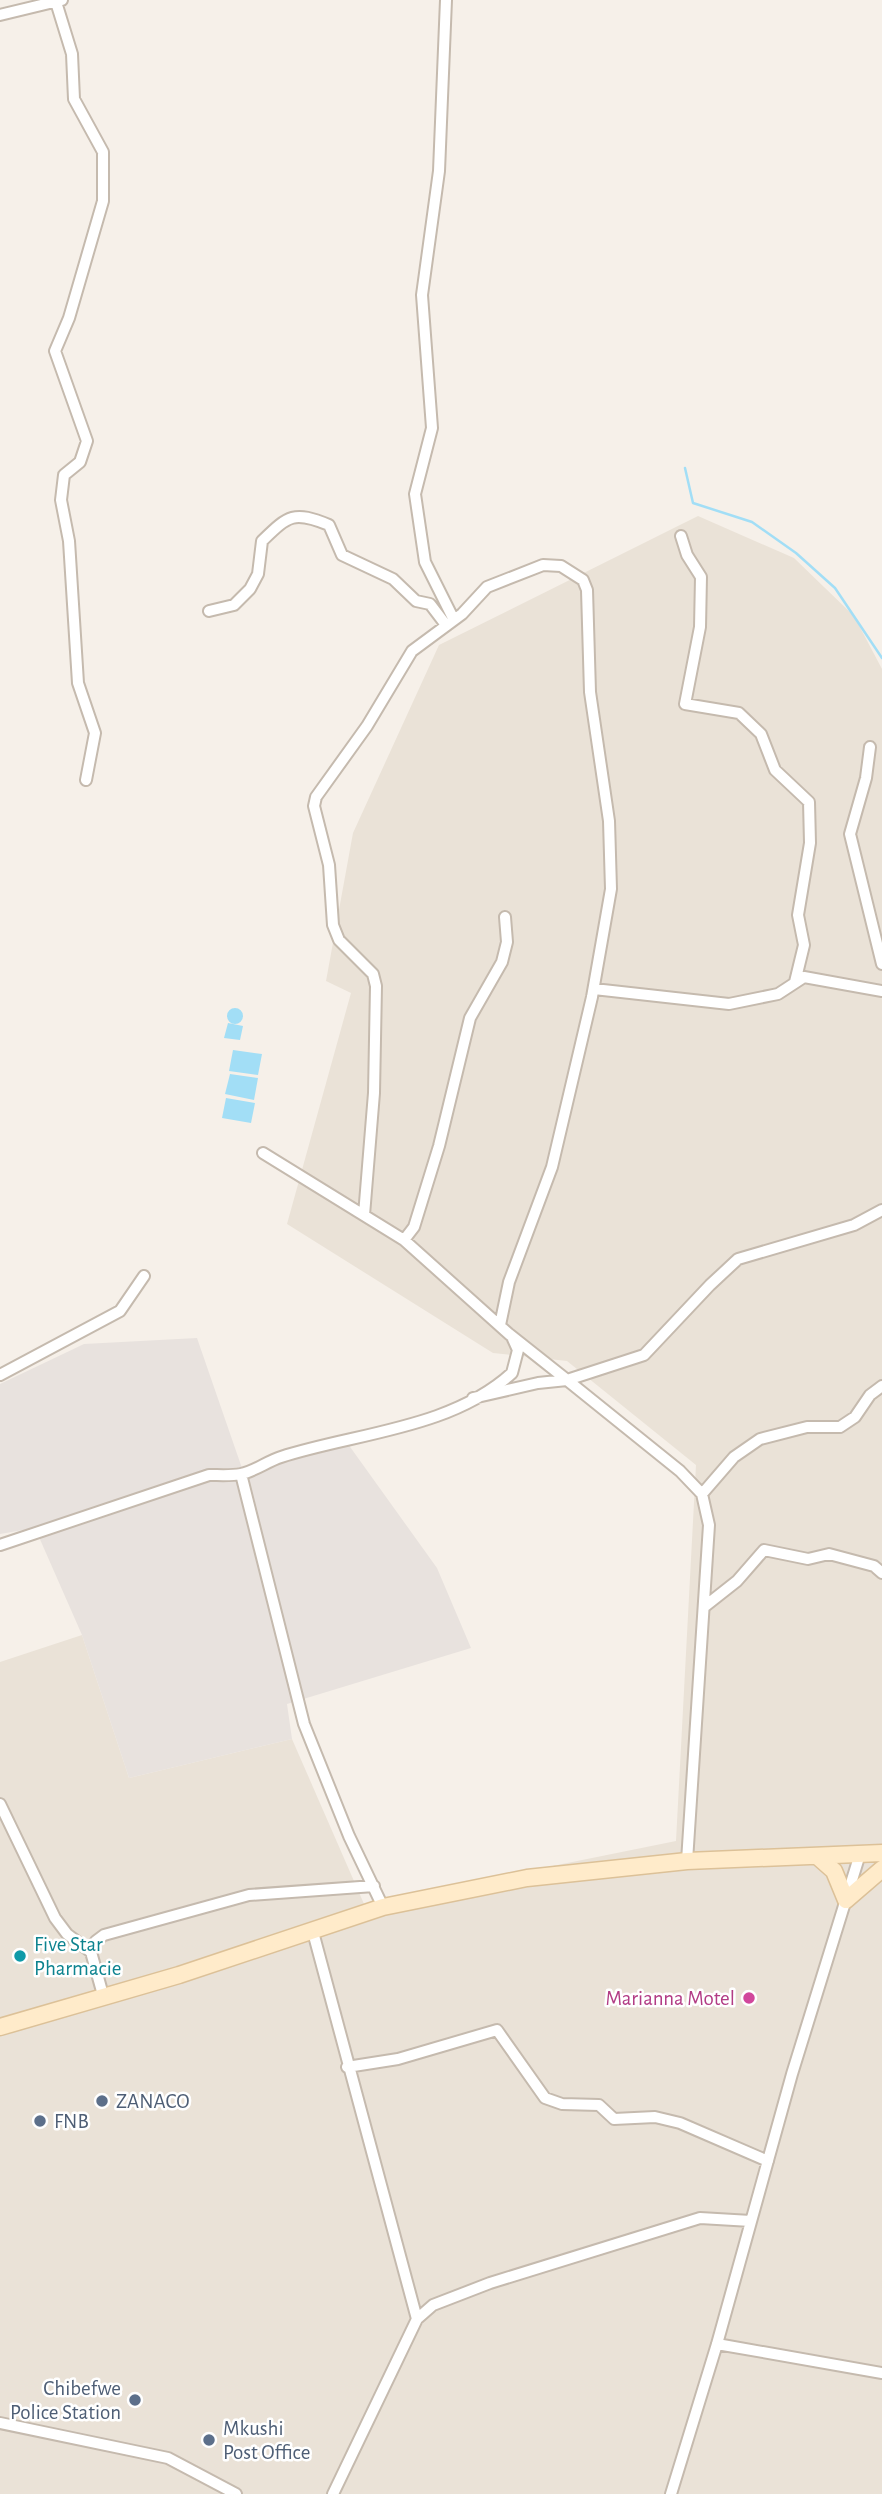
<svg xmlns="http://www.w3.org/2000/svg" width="882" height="2494" font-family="'Alegreya Sans',sans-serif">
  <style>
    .residential { fill: #eae2d7 }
    .industrial { fill: #e8e2de }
    .water { fill: #a2def6 }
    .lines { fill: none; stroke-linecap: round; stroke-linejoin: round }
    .stream { stroke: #a2def6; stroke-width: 2.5 }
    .street-casing { stroke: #c5baae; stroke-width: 14 }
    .secondary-casing { stroke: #dcc198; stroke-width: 19 }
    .street { stroke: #fff; stroke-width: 10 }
    .secondary { stroke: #ffebca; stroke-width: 16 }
    .culture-dot { fill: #0f9aa8; stroke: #fff; stroke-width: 2.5 }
    .hotel-dot { fill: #d1479c; stroke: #fff; stroke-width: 2.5 }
    .service-dot { fill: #5c6f8a; stroke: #fff; stroke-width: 2.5 }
    .labels { text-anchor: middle; stroke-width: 5; stroke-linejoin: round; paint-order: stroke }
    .culture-label { font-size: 21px; fill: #0d838f; stroke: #fff; text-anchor: start }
    .hotel-label { font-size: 21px; fill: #b23c85; stroke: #fff; text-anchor: end }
    .service-label { font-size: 21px; fill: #4e5e75; stroke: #fff; text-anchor: start }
  </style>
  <rect width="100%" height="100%" fill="#f6f0e9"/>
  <path class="residential" d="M698,516L794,558L854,616L882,669V2494H0V1662L82,1635L129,1778L292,1739L364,1904L676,1841L696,1465L567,1361L493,1353L287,1224L351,993L326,981L353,833L439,645Z"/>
  <path class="industrial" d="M197,1338L244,1474L348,1444L437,1568L471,1648L287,1704L292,1739L129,1778L82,1635L35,1528L0,1534V1384L84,1344Z"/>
  <path class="water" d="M227 1016a8 8 0 1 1 16 0a8 8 0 1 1-16 0Z
    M228,1023L243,1026L240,1040L224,1038Z
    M233,1050L262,1054L258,1075L229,1071Z
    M230,1074L258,1078L254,1100L225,1094Z
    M226,1098L255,1103L251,1123L222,1118Z"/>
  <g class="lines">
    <path class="stream" d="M685,468L693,503L752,522L796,553L835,588L882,658"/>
    <defs>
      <path id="street" d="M446,0L439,171L422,295L432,428L415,494L425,562L454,620
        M56,2L72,54L74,99L103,152V201L69,318L55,351L87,441L80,462L64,475L61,500L69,541L78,683L95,733L86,780
        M0,15L62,0
        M681,536L687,555L701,577L700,627L685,704L739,713L761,734L775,770L809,802L810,843L798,915L804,945L795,982
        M209,611L234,605L250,589L258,574L262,541C288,516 293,510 329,525L342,555L393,579L416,601L430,604L446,625
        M870,747L866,778L850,834L882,964
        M594,989L729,1004L778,994L804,977L882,991
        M263,1153L404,1240L509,1334L567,1380L644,1355L710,1285L738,1259L854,1225L882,1210
        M364,1215L374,1093L376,986L373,974L339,940L333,925L329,865L314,806L316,797L367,726L412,651L462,614L487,587L543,565L561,566L583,580L587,590L590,692L609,821L611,889L592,997L552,1167L509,1282L500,1325
        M404,1240L414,1227L439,1146L470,1018L502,962L507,942L505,917
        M0,1375L120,1311L144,1276
        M473,1398L538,1383L567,1380L680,1471L702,1494L709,1525L687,1861
        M241,1474L304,1724L349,1836L383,1907
        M702,1494L734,1457L760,1439L807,1427H840L855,1417L870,1395L882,1386
        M0,1545L209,1475C219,1475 231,1476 241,1474C255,1471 268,1461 281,1457C355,1433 451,1429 512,1373L518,1350L513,1339
        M704,1607L737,1581L764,1550L808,1559L829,1554L874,1566L882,1573
        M0,1804L55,1918L67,1934L91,1952L103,1995
        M313,1932L417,2319
        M91,1952L96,1941L104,1935L249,1895L374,1886
        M347,2067L398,2059L497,2030L545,2098L562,2104L599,2105L614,2119L655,2117L680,2123L768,2161
        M717,2344L882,2373
        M0,2423L168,2458L236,2494
        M333,2494L417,2319L433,2305L490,2283L700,2218L751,2221
        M671,2494L717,2344L792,2074L860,1854"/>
      <path id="secondary" d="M817,1856L834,1871L846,1900L882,1869
        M0,2027L179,1975L383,1907L527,1878L687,1861L882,1853"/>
    </defs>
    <use href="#street" class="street-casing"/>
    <use href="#secondary" class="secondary-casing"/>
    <use href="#street" class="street"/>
    <use href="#secondary" class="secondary"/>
  </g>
  <circle class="culture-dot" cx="20" cy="1956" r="7"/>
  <circle class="hotel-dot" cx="749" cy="1998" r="7"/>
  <g class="service-dot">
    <circle cx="102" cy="2101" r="7"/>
    <circle cx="40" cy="2121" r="7"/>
    <circle cx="135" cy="2400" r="7"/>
    <circle cx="209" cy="2440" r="7"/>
  </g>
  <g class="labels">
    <g class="culture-label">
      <text x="34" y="1951">Five Star<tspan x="34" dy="24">Pharmacie</tspan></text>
    </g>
    <g class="hotel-label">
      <text x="735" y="2005">Marianna Motel</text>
    </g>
    <g class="service-label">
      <text x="116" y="2108">ZANACO</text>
      <text x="54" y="2128">FNB</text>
      <text x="121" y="2395" text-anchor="end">Chibefwe<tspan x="121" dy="24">Police Station</tspan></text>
      <text x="223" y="2435">Mkushi<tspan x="223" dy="24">Post Office</tspan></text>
    </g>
  </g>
</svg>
